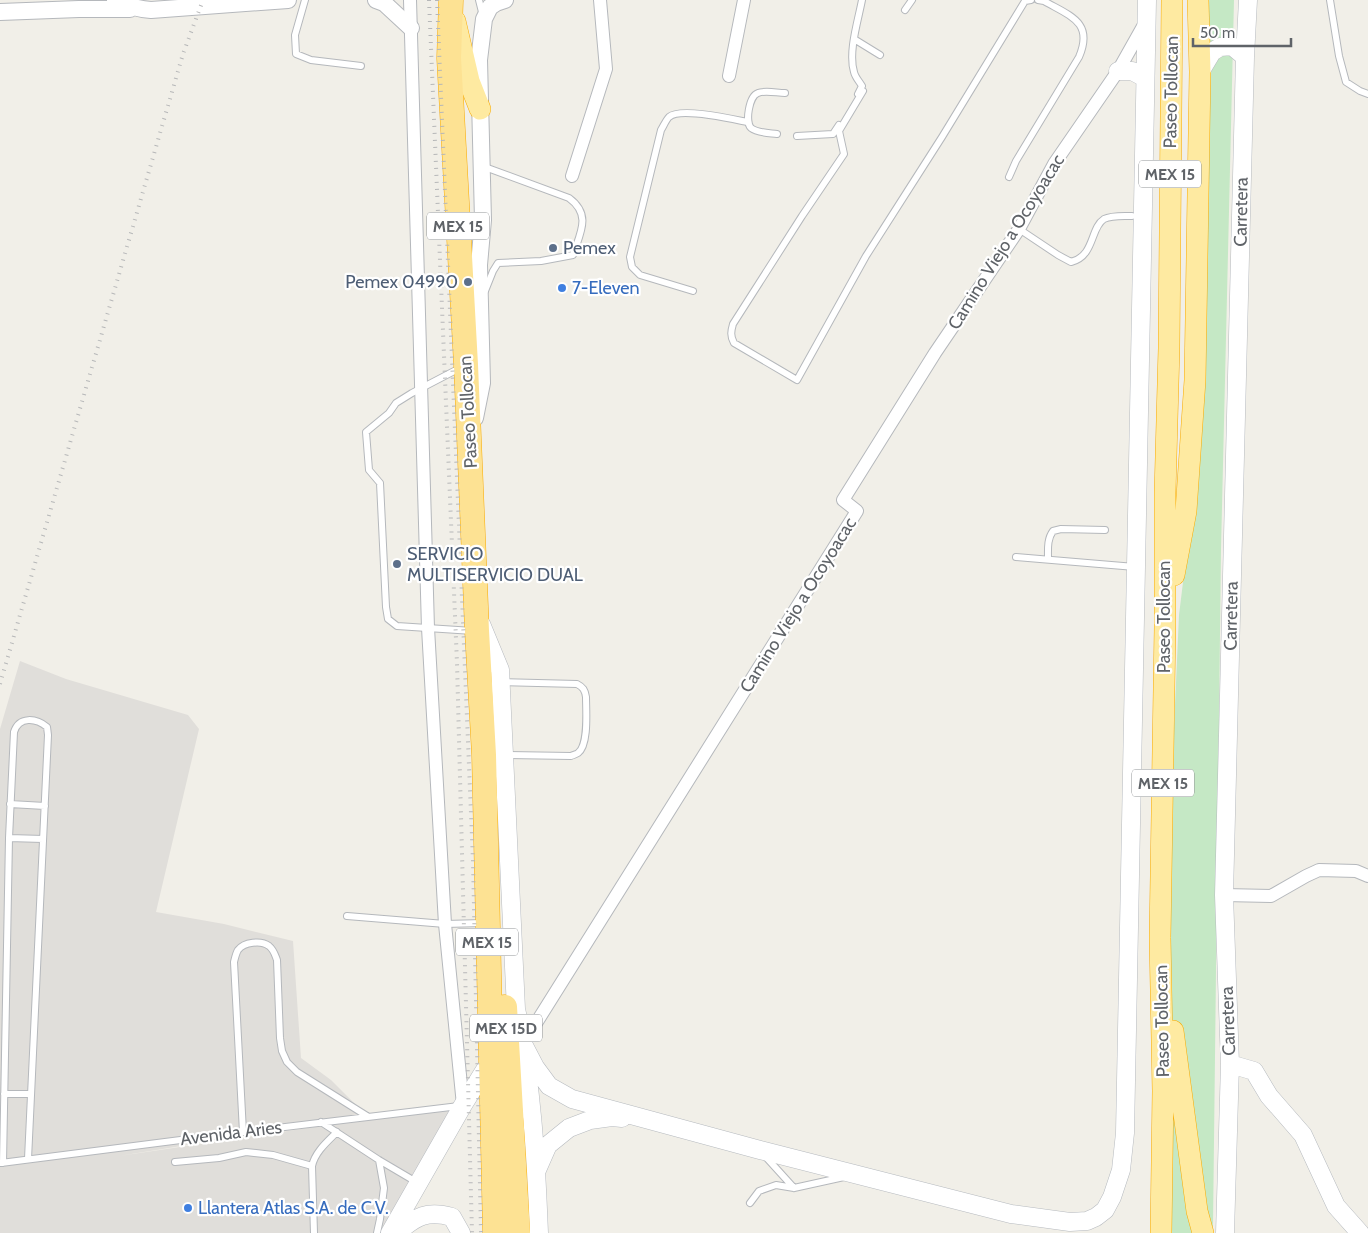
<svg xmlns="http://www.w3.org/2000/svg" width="1368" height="1233" font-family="Cabin,sans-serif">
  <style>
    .industrial { fill: #e0deda }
    .green { fill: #c5e8c5 }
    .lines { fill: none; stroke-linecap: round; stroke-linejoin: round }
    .service-casing { stroke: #b5b8bc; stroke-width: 8 }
    .minor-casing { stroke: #b5b8bc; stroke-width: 14 }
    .tertiary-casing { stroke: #b5b8bc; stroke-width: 18 }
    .secondary-casing { stroke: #b6babf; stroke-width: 19 }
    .trunk-casing { stroke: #f9ab00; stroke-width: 22 }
    .motorway-casing { stroke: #f9ab00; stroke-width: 25 }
    .service { stroke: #fff; stroke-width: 6 }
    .minor { stroke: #fff; stroke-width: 12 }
    .tertiary { stroke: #fff; stroke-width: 16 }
    .secondary { stroke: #fff; stroke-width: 18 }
    .trunk { stroke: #feeaa1; stroke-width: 21 }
    .motorway { stroke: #fde293; stroke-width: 24 }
    .rail { stroke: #b6b7b8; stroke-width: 4; stroke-dasharray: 1 6; stroke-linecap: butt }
    .service-dot { fill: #5c6f8a; stroke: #fff; stroke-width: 2 }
    .shop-dot { fill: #3f7fe0; stroke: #fff; stroke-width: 2 }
    .labels { text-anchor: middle; stroke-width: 4.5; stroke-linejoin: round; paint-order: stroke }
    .shield { fill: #fff; stroke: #8f9295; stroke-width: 1 }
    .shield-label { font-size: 16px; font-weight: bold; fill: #5f6368 }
    .street-label { font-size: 18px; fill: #5f6368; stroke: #fff }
    .service-label { font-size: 18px; fill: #4e5e75; stroke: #fff; text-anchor: start }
    .shop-label { font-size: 18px; fill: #366cbe; stroke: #fff; text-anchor: start }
  </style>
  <rect width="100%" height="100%" fill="#f1efe8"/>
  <path class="industrial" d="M20,661L66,679L188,715L199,729L156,912L224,924L293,941L301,1058L331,1080L367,1116L119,1156L463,1105L382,1233H0V729Z"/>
  <path class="green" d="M1203,0H1234L1221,549L1213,1226L1205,1233H1170L1163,976L1179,615L1185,566Z"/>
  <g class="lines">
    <defs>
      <path id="service" d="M305,0L295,35L296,54L311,60L361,66
        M479,0L483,16
        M1330,0L1339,56L1346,82L1360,91L1368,94
        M905,10L912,0
        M854,39L880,55
        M863,91L839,131L844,154L802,216L733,324C731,331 730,336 734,343L797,380L866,256L942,137L1025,1L1031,0
        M858,94L862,86C859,81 855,77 854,72C848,52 858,21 862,0
        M777,134C770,133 757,133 751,128C745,122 749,96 758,93C765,90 777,93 785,93
        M797,136L833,134L839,125
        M482,166L569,198C592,215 580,233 573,255L541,261L498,263L493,271L485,291
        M1009,177L1016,161L1079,57C1094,22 1070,16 1044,1L1038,0
        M1019,229L1058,255L1071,262C1095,256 1090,228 1104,219C1112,215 1123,216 1132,216
        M693,291L640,275L632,267L630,257L661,130C663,127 666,120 669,117C680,107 732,119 747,122
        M460,368L412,393L396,403L389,413L366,432L369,470L380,483L386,607L388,619L397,626L473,631
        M1016,557L1135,567
        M1048,559C1048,549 1047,539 1053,531L1061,529L1105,530
        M502,682L577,684C583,687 585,690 586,697C586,710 589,745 578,753C577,754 573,755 571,756L506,755
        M10,804L45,806
        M9,838L43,839
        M347,916L445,924L483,923
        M4,1094H31
        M321,1122L379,1160L418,1183
        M243,1132L234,962C235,958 236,953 238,950C244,942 261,940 269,946C274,950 275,955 277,960L280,1038L282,1051L287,1062L297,1072L367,1116
        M765,1156L794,1188
        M175,1162L219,1158L246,1152L273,1155L312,1166
        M1,1163L243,1132L459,1106
        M3,1163L9,838L14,732C19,716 36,718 47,727L48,735L28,1159
        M750,1203L759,1191L776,1185L794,1188L844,1177
        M314,1233L312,1166C315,1152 327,1142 337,1132
        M377,1233L380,1219L384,1188L379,1160"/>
      <path id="minor" d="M410,0L428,628L445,924L463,1105
        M729,76L744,0
        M572,176L606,69L600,0
        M1224,895L1271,896L1306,876L1319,870L1356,871L1368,876
        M523,1044L857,511L843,500L935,353L1019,229L1054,164L1118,71L1145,23"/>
      <path id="tertiary" d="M115,0C127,6 138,9 151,10L288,0
        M376,0L384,3L411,28
        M0,12L79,9H130
        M475,418L482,383L479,265L483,220L479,60L484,19L490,7L496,3L505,0"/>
      <path id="secondary" d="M1118,71H1132L1145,78
        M1200,72L1212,52L1220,47L1232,46L1245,57
        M481,624L500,670L516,1009C532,1082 536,1158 539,1233
        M523,1044L535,1067L549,1086L572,1099L760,1150L1011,1214L1070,1222L1087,1221L1096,1217L1105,1210L1112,1197L1121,1170L1125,1133L1147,0
        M1230,1064L1254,1071L1269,1096L1303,1135L1336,1206L1360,1233
        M537,1170L548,1145L569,1128L590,1120L612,1117L622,1118
        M390,1233L463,1105L491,1060
        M397,1233C416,1216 428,1210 452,1217L461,1233
        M1225,1233L1230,1064L1224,895L1245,57L1248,0"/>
      <path id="trunk" d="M455,21L469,81L480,109
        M1174,575L1186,511L1195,380L1200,72L1198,0
        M1173,1031L1197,1211L1203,1233
        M1161,1233L1163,1091L1160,938L1165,627V493L1169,348L1172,0"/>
      <path id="motorway" d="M451,0L449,58L466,365L477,631L484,755L495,1233
        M505,1007L518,1233"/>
    </defs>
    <use href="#service" class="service-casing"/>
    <use href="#minor" class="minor-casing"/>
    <use href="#tertiary" class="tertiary-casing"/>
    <use href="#secondary" class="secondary-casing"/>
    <use href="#trunk" class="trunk-casing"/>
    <use href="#motorway" class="motorway-casing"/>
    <use href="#service" class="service"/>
    <use href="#minor" class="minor"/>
    <use href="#tertiary" class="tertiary"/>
    <use href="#secondary" class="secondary"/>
    <use href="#trunk" class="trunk"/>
    <use href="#motorway" class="motorway"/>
    <path class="rail" d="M429,0L457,663L472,1233
      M437,0L473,861L481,1233
      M0,684L183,54L203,0"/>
  </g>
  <g class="service-dot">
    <circle cx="553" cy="248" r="5"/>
    <circle cx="468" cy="282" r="5"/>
    <circle cx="397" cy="564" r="5"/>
  </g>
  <g class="shop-dot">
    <circle cx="562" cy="288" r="5"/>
    <circle cx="188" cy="1208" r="5"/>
  </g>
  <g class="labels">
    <g class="shield">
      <rect x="1139" y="160.5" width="62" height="27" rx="4"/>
      <rect x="427" y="212.5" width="62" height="27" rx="4"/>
      <rect x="1132" y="769.5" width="62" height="27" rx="4"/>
      <rect x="456" y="928.5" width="62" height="27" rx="4"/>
      <rect x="470" y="1014.5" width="72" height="27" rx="4"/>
    </g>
    <g class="shield-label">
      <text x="1170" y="180">MEX 15</text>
      <text x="458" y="232">MEX 15</text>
      <text x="1163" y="789">MEX 15</text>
      <text x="487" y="948">MEX 15</text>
      <text x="506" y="1034">MEX 15D</text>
    </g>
    <g class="street-label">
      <text transform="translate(1171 92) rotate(-89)" y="6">Paseo Tollocan</text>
      <text transform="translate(1241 212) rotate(-89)" y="6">Carretera</text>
      <text transform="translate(1006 242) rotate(-58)" y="6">Camino Viejo a Ocoyoacac</text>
      <text transform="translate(468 412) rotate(-93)" y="6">Paseo Tollocan</text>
      <text transform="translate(798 605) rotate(-58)" y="6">Camino Viejo a Ocoyoacac</text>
      <text transform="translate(1231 616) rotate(-89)" y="6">Carretera</text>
      <text transform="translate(1164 617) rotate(-90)" y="6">Paseo Tollocan</text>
      <text transform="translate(1162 1021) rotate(-91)" y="6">Paseo Tollocan</text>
      <text transform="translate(1228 1021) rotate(-92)" y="6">Carretera</text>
      <text transform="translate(231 1133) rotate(-7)" y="6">Avenida Aries</text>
    </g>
    <g class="service-label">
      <text x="563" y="254">Pemex</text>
      <text x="458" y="288" text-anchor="end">Pemex 04990</text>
      <text x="407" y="560">SERVICIO<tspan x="407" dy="21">MULTISERVICIO DUAL</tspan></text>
    </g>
    <g class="shop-label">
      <text x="572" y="294">7-Eleven</text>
      <text x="198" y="1214">Llantera Atlas S.A. de C.V.</text>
    </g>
  </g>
  <path d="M1193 38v8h98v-8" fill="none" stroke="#5f6368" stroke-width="2.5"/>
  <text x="1200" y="38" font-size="15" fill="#5f6368" stroke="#ffffff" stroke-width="4" paint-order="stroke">50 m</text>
</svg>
